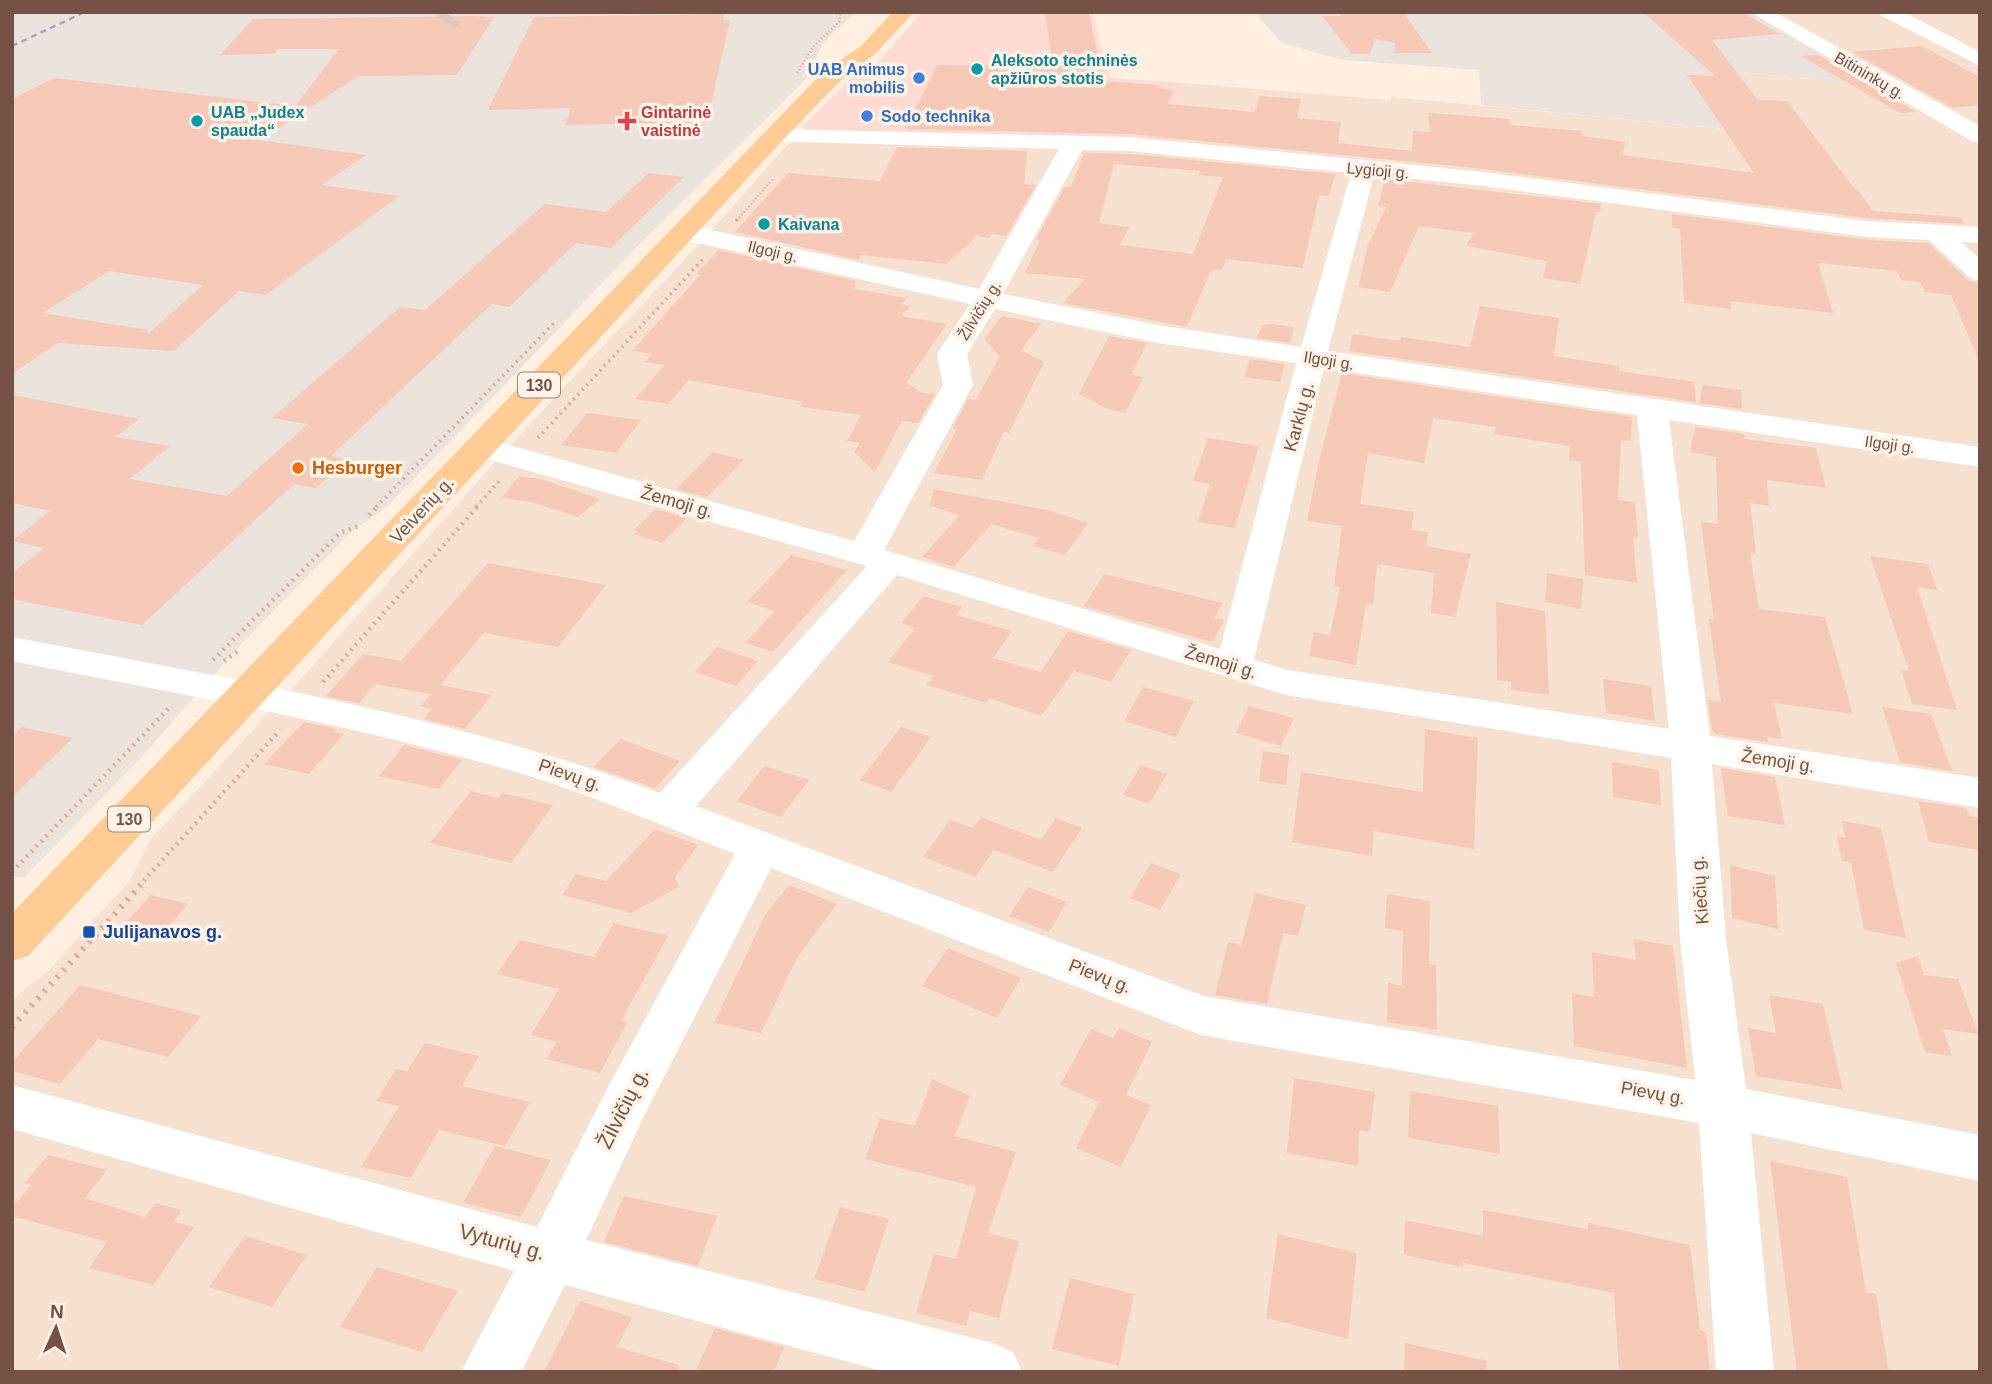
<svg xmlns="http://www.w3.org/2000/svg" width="1992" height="1384" font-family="Helvetica,sans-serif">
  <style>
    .residential { fill: #f6e0cf }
    .commercial { fill: #ffdbd3 }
    .industrial { fill: #ece2dc }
    .building { fill: #f5c8b7; fill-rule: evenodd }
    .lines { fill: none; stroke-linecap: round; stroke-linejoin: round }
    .minor-tunnel { stroke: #dcc8ba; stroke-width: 22; stroke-dasharray: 22 11; stroke-linecap: butt }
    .path-far3 { stroke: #d9ab9a; stroke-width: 2.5; stroke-dasharray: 1 2.5; stroke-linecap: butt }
    .path-far2 { stroke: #d9ab9a; stroke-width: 3.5; stroke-dasharray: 2 4.5; stroke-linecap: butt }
    .path-far1 { stroke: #d9ab9a; stroke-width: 4.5; stroke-dasharray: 2 5; stroke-linecap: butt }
    .path { stroke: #d9ab9a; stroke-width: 6; stroke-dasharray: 2.5 7; stroke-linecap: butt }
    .minor { fill: #fff; fill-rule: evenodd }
    .major { fill: #ffcc96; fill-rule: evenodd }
    .rail { stroke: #b09fc7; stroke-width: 2.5; stroke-dasharray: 6 4.5; stroke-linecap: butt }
    .culture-dot { fill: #0f9aa8; stroke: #fff3e8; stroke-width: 2.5 }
    .shop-dot { fill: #3f7fe0; stroke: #fff3e8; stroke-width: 2.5 }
    .health-dot { fill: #e0444e; stroke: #fff3e8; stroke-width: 2.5 }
    .food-dot { fill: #e8710a; stroke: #fff3e8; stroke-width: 2.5 }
    .transit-dot { fill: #1a4fb4; stroke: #fff3e8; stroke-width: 2.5 }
    .labels { text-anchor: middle; stroke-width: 7; stroke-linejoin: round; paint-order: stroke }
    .far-culture-label { font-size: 16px; font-weight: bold; fill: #0d838f; stroke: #fff3e8; text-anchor: start }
    .far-shop-label { font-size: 16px; font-weight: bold; fill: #366cbe; stroke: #fff3e8; text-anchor: end }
    .far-street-label { font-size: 16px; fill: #765246; stroke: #fff3e8 }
    .far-health-label { font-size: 16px; font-weight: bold; fill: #be3a42; stroke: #fff3e8; text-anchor: start }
    .shield { fill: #fff3e8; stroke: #9f8277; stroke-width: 2 }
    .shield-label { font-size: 16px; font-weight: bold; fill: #765246 }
    .street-label { font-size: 18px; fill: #765246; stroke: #fff3e8 }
    .food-label { font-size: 18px; font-weight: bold; fill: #c56008; stroke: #fff3e8; text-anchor: start }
    .transit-label { font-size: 18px; font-weight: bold; fill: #164399; stroke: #fff3e8; text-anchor: start }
    .near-street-label { font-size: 21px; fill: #765246; stroke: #fff3e8 }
  </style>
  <rect width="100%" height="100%" fill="#feefe1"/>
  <path class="residential" d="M1771,12H1884L1980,62V129Z
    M1898,12H1980V54Z
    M1739,72L1878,86L1980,144V231L1874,224L1167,144L1184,83L1391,100V97L1786,135Z
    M796,141L1091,146L1468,180L1980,238V1372H12V1000L50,969L129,881L151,839L296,684L525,429L700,243L788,144Z"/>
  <path class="commercial" d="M922,12H1092L1110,78L1184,83L1167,144L808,131L802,127L851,79L878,62Z"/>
  <path class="industrial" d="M12,12H856L823,43L807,78L637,247L389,505L349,534L240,645L148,750L24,878L12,875Z
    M1254,12H1753L1878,86L1740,72L1787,135L1481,105L1479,70L1343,60L1282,43Z"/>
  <path class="building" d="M1045,12H1089L1103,81L1158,85L1157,88L1173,90L1168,104L1255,112L1259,96L1301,99L1297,118L1341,122L1338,143L1412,151L1413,131L1430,132L1428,113L1510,119V125L1582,131L1583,136L1625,142L1623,155L1754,173L1687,75L1715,76L1643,12H1742L1779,34L1712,40L1758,100L1787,101L1855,189L1858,190L1873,211L1960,217L1965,224L1867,218L1475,168L1130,134L906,129L937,65L1053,67Z
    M1339,12H1403L1432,53H1394L1395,43L1375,39L1370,54H1352L1322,16H1341Z
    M724,14L723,20H730L707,122L565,125L571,108L488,110L534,17Z
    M473,16L494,17L457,75L359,76L259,140L366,155L322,185L399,196L266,295L239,291L174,351L58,343L12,374V99L54,78L295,106L339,49H278L274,54L220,55L253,19ZM109,271L203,285L148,334V330L43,313Z
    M1922,46L1980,77V105L1953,108L1852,52Z
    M1818,55L1916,112L1900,113L1801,56Z
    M897,147L1027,151L1024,184L1036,185L1006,236L992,234L989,238L977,236L946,264L860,255L859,260L735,232L788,173L880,181Z
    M1084,153L1130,154L1335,174L1329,196L1319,195L1303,268L1226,259L1222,270H1211L1187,327L1063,303L1085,279L1025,273L1040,240L1036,239L1065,187H1071ZM1114,164L1200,171L1199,175L1223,177L1193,254L1120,245L1129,227L1099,223Z
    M649,173L684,177L611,248L576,243L509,307L492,304L331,456L347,459L316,488L294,484L142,625L12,599V573L44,548L12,541L50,511L12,503V395L139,419L115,437L170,446L130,479L227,496L308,424L272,418L400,307L425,310L545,204L606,212Z
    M1385,179L1601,204L1600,212H1596L1580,284L1543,278L1547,261L1466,246L1473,233L1419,226L1390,292L1358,287L1368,245L1386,207L1378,206Z
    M1672,214L1867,240L1928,243L1969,281L1980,283V363L1951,295L1925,292L1920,282L1901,280L1897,271L1818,263L1833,313L1730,301L1731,309L1684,303L1680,229L1672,228Z
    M719,250L856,281L855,289L907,298L901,304L910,306L901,316L947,324L906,383L918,390L917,392L935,394L918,423L902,421L875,472L854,452L860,443L847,441L861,415L800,407L803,402L689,380L668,404L635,399L665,365L645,362L652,354L632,351L700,275L696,274Z
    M1480,306L1559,318L1554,356L1619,366V371L1694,382L1696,402L1349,351L1353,334L1400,341L1401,337L1470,347Z
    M1002,316L1041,324L1021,350L1044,362L1009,433L1004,432L982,480L934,473L957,429L953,428L968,399L976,400L1000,356L984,339Z
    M1271,324L1294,327L1290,343L1257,338L1262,325Z
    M1109,336L1147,343L1131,375L1143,377L1125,413L1107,409L1079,394Z
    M1250,359L1285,364L1280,382L1244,377Z
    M1342,373L1632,417L1631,441L1621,440L1618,500L1635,502L1638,538L1633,537L1637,583L1585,575L1581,462L1569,460L1570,446L1494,434L1495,427L1433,418L1424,463L1368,453L1360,504L1414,512L1411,530L1428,532L1426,546L1471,554L1455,617L1431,613L1434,573L1377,564L1373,605L1366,604L1356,665L1309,656L1314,632L1330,635L1340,587L1334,586L1342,526L1307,521L1319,461Z
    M1703,385L1741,390L1742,409L1699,403Z
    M587,413L641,420L616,453L561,445Z
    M1695,427L1744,434V439L1816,448L1826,488L1767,480L1769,506L1750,503L1756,554L1750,553L1759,609L1825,617L1853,714L1774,703L1782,739L1767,737L1768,742L1716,734L1712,730L1708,700L1721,702L1709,619L1714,620L1701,522L1718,524L1716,457L1690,452Z
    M1208,438L1259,446L1235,528L1198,522L1210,484L1193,481Z
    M713,452L744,460L707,497L676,489Z
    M519,476L540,479L600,499L578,517L532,502L502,498Z
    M933,489L1048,510L1088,523L1065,555L1033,546L1039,538L991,524L954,567L922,557L960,515L930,506Z
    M656,509L687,518L662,543L634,534L638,531L634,530Z
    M791,555L847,570L773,652L745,643L775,611L747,602Z
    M1870,556L1928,564L1937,590L1917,587L1957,710L1912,704L1901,670L1909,671Z
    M488,563L606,585L558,647L484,633L440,685L492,695L465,729L424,719L432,709L421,706L431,694L375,684L359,703L326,696L363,654L401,661Z
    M1547,573L1583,579L1581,609L1545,602Z
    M1104,574L1223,603L1214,618L1224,620L1213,642L1084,606Z
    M923,596L962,607L956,615L1012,631L993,658L1041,672L1068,631L1131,650L1111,682L1074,671L1041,716L989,698L986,703L927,685L933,676L888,662L915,628L901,623Z
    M1496,602L1545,611L1549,695L1511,690V682L1497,680Z
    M717,647L758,661L736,686L695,672Z
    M1603,679L1651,686L1655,721L1606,713Z
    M1143,687L1194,701L1176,737L1124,721Z
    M1249,706L1294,718L1281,746L1236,733Z
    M1882,707L1931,714L1952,771L1900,762Z
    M304,722L337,729L335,732L344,734L309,774L264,764Z
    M22,727L73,738L12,797V737Z
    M901,727L931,737L891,792L860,780Z
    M1425,729L1478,738L1474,849L1374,831L1372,856L1292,842L1301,772L1423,792Z
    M621,739L680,761L655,788L593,767Z
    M404,745L462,760L439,789L379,776Z
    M1263,751L1289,755L1286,785L1259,781Z
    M1612,762L1659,770L1661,805L1613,797Z
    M1141,765L1167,774L1149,804L1123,795Z
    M764,766L809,780L781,817L737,801Z
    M1721,768L1775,777L1785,825L1728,816Z
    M471,791L498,798L502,793L553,805L511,863L430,843Z
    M1918,801L1966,808L1969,816L1980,818V850L1929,842Z
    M981,817L1041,840L1056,818L1082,828L1053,872L994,850L975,877L923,857L950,820L973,828Z
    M1842,821L1881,828L1906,938L1864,930L1851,863L1842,861L1837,836L1845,838Z
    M655,829L698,845L675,877L679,887L631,913L562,895L576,874L606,881Z
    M1151,863L1181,874L1160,910L1130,898Z
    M1730,865L1775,876L1778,929L1732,918Z
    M789,885L837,904L797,958L761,1033L714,1023L765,915Z
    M1028,887L1067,902L1049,932L1009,916Z
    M1255,893L1306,905L1298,936L1283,933L1267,1004L1215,995L1228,942L1241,945Z
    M1387,894L1430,901L1429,964L1436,965L1437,1030L1387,1022L1388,983L1402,986L1403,931L1385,928Z
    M151,895L188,904L156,941L118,931Z
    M614,923L668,936L621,1021L627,1023L600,1073L546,1059L557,1042L531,1035L559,989L497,974L520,940L594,957Z
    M1634,939L1673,946L1687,1068L1574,1046L1572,993L1594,997L1592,952L1636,960Z
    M948,948L1021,978L997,1018L922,986Z
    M1918,956L1924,975L1958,979L1978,1034L1943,1029L1952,1056L1925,1052L1896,963Z
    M80,985L201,1016L168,1057L98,1039L60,1084L12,1071V1062Z
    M1769,995L1823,1004L1843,1090L1756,1076L1748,1028L1776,1033Z
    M1119,1028L1152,1042L1126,1095L1151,1105L1121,1167L1076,1148L1099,1102L1060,1085L1091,1029L1113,1038Z
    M425,1043L479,1056L462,1086L530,1102L505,1146L439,1130L411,1178L361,1167L399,1106L376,1101L396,1069L407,1071Z
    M1294,1078L1375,1092L1370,1132L1359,1130L1358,1166L1287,1153Z
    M932,1079L970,1096L955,1136L1016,1152L988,1233L1019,1241L999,1318L970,1311L966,1326L916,1313L934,1254L956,1259L976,1187L865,1159L880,1118L915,1126Z
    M1410,1091L1498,1106L1500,1154L1408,1138Z
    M495,1146L551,1160L521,1217L463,1203Z
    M48,1155L107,1170L85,1198L145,1217L155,1203L182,1210L174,1222L194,1227L153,1285L89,1268L107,1242L12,1216V1208L31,1185L25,1183Z
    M1770,1161L1847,1177L1866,1292L1876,1294L1889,1372H1797Z
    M624,1196L717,1216L698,1266L604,1242Z
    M840,1207L889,1219L865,1292L814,1279Z
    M1483,1210L1588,1229V1223L1690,1245L1700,1330L1706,1332L1710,1372H1619L1614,1293L1463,1263V1267L1404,1255L1405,1220L1483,1236Z
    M1278,1234L1357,1253L1348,1339L1266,1318Z
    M245,1236L307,1255L272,1307L209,1287Z
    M377,1267L457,1291L422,1352L340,1327Z
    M1070,1278L1134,1294L1119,1366L1052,1349Z
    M580,1301L632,1317L617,1347L678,1365L677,1372H544Z
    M715,1328L784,1347L774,1372H695Z
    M1405,1343L1487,1361L1486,1372H1404Z"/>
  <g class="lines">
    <path class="minor-tunnel" d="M446,22L450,16"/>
    <path class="path-far3" d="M797,73L814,46L839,22L841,12
      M737,220L772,180"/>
    <path class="path-far2" d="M736,221L739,218
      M538,438L703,259
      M376,507L555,322
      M476,507L502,478"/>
    <path class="path-far1" d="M369,515L378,506
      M213,660L340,533L361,525
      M224,661L240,650
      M323,682L478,506
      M12,872L169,708
      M139,886L280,730"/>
    <path class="path" d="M12,1027L141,885"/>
    <path class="minor" d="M1750,12H1775L1980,126V143L1972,141Z
      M1879,12H1904L1980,52V66L1882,16Z
      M774,129L1130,137L1475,171L1867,221L1980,227V243L1961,242L1980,259V281L1971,279L1929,240L1867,237L1475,185L1374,175L1328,351L1980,447V467L1669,420L1710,736L1980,778V808L1712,764L1726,939L1746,1089L1980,1135V1181L1751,1133L1774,1372H1716L1699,1123L1201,1035L771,868L644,1116L586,1240L993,1343L1013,1352L1022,1372H886L565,1285L521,1372H461L514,1271L12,1129V1085L537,1227L607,1089L735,854C666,827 597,797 526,775C358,725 184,695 12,661V637C230,679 452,715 660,793L867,566L469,454L464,447L469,440L480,437L854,541L943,385L937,354L970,304L684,240L675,237L671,232L675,227L684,224L979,289L1059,149L766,141L762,136L766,131ZM1082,150L1130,151L1351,173L1301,347L1158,325L1003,294ZM995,309L1158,343L1296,363L1220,649L884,550L973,385L967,354ZM1324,368L1637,415L1669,729L1288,670L1254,660ZM897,575L1286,695L1671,758L1680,939L1695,1080L1204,996L696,806Z"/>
    <path class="major" d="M893,12H914L875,54L840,81L782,141L28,956L12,961V913L766,131L824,71L861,46Z"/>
    <path class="rail" d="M12,46L85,12"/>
  </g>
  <g class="culture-dot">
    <circle cx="977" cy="69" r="7"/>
    <circle cx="197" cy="121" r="7"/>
    <circle cx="764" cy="224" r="7"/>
  </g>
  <g class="shop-dot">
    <circle cx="919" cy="78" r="7"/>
    <circle cx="867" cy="116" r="7"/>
  </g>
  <path class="health-dot" d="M623.5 110.5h7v7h7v7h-7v7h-7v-7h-7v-7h7z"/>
  <circle class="food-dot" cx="298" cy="468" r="7"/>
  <rect class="transit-dot" x="82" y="925" width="14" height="14" rx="3.5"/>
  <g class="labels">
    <g class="far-culture-label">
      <text x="991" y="66">Aleksoto techninės<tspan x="991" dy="18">apžiūros stotis</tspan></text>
      <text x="211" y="118">UAB „Judex<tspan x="211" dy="18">spauda“</tspan></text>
      <text x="778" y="230">Kaivana</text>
    </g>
    <g class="far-shop-label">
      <text x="905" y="75">UAB Animus<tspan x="905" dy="18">mobilis</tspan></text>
      <text x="881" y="122" text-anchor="start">Sodo technika</text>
    </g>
    <g class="far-street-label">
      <text transform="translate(1870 75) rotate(30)" y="6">Bitininkų g.</text>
      <text transform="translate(1378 170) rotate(5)" y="6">Lygioji g.</text>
      <text transform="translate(773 251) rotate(13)" y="6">Ilgoji g.</text>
      <text transform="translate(979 310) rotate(-58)" y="6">Žilvičių g.</text>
      <text transform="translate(1329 360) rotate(9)" y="6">Ilgoji g.</text>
      <text transform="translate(1890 444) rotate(8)" y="6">Ilgoji g.</text>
    </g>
    <g class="far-health-label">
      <text x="641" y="118">Gintarinė<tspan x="641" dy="18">vaistinė</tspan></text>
    </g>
    <g class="shield">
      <rect x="518" y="372.5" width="42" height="25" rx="5"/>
      <rect x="108" y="806.5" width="42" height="25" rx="5"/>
    </g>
    <g class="shield-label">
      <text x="539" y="391">130</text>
      <text x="129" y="825">130</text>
    </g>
    <g class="street-label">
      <text transform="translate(1299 417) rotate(-75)" y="6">Karklų g.</text>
      <text transform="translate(677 502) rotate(16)" y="6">Žemoji g.</text>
      <text transform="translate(422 510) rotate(-47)" y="6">Veiverių g.</text>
      <text transform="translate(1221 662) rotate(17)" y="6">Žemoji g.</text>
      <text transform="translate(1778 761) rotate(9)" y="6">Žemoji g.</text>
      <text transform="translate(570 775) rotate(19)" y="6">Pievų g.</text>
      <text transform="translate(1700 890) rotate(-94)" y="6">Kiečių g.</text>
      <text transform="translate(1100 976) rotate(21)" y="6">Pievų g.</text>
      <text transform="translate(1653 1093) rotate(10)" y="6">Pievų g.</text>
    </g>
    <g class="food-label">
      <text x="312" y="474">Hesburger</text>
    </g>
    <g class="transit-label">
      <text x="103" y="938">Julijanavos g.</text>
    </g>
    <g class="near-street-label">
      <text transform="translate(623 1108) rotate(-63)" y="7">Žilvičių g.</text>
      <text transform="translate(502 1242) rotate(15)" y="7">Vyturių g.</text>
    </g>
  </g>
  <rect width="1992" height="1384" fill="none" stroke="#765246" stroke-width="28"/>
  <g transform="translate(56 1328) rotate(3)" stroke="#fff3e8" stroke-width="5" paint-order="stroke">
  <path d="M0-5L12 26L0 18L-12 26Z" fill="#765246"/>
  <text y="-10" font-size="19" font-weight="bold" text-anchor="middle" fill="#765246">N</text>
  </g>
</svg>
